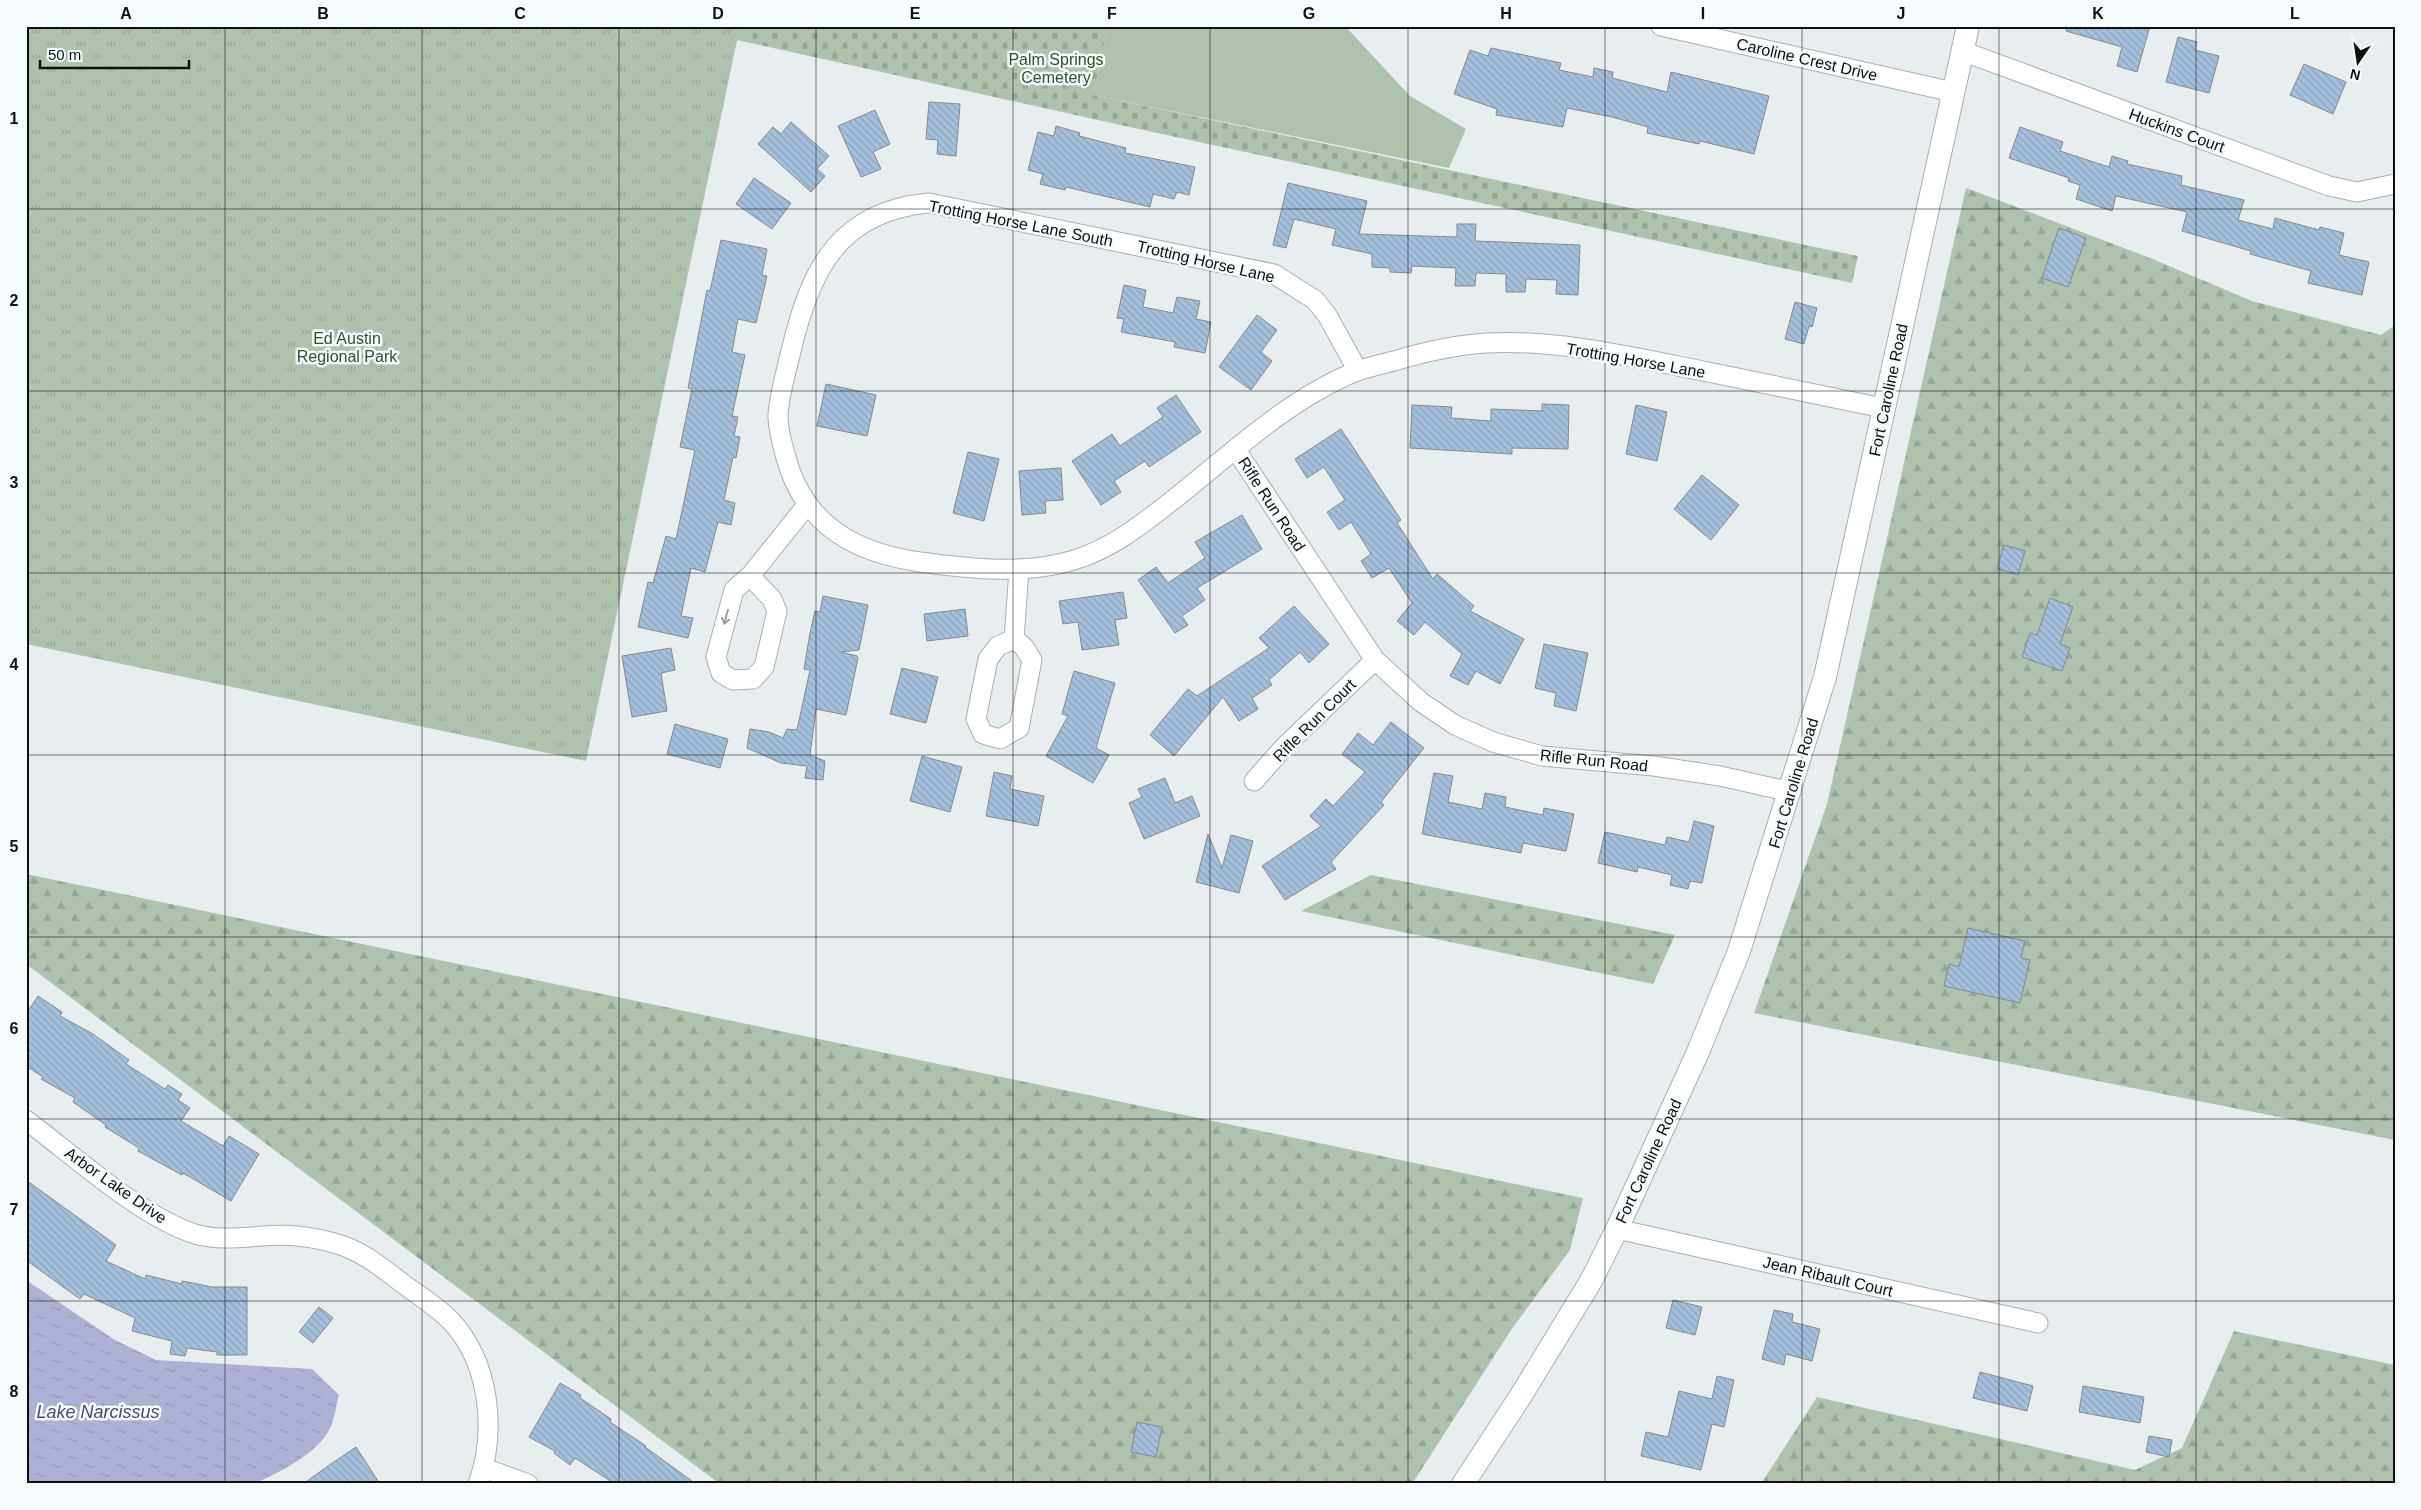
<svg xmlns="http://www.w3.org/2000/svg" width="2421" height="1510" font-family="Arial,sans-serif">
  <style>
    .green { fill: #aec2ae }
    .forest { fill: url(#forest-firs) }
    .wetland { fill: url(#wetland-marsh) }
    .cemetery { fill: url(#cemetery-stones) }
    .park { fill: url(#park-tufts) }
    .water { fill: url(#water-ripples) }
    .building { fill: url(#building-back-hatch); stroke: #86898c }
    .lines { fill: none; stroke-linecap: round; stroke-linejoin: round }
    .minor-casing { stroke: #a9aeb0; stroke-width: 21 }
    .tertiary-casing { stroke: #a9aeb0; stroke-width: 24 }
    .minor { stroke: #fff; stroke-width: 19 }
    .tertiary { stroke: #fff; stroke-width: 22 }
    .oneway { stroke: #9f9f9f }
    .grid { fill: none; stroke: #0e1010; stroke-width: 1; stroke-opacity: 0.55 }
    .labels { text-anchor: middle; stroke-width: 5; stroke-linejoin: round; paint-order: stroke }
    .park-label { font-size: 16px; fill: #2a532c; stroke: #f6fbfd }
    .street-label { font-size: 16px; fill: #0e1010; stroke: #f6fbfd }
    .water-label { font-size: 18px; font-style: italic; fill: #484879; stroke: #f6fbfd }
    .neatline { fill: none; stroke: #0e1010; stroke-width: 2 }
    .grid-label { font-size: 16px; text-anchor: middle; font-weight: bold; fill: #0e1010 }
  </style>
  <defs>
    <pattern id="forest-firs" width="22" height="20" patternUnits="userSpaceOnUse" patternTransform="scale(1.25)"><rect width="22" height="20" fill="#aec2ae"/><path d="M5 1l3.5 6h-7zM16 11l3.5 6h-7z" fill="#94a695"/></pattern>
    <pattern id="wetland-marsh" width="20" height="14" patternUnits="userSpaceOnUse" patternTransform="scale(1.25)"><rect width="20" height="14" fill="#aec2ae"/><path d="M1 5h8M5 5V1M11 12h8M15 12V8" fill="none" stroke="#94a695"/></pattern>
    <pattern id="cemetery-stones" width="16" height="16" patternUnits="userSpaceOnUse" patternTransform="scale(1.25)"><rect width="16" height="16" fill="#aec2ae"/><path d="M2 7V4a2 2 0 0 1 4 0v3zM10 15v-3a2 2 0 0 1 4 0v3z" fill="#94a695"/></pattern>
    <pattern id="park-tufts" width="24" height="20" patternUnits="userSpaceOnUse" patternTransform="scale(1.25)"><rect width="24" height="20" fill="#aec2ae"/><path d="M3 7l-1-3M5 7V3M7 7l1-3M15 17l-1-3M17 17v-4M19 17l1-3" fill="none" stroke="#94a695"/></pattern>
    <pattern id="water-ripples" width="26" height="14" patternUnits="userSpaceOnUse" patternTransform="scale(1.25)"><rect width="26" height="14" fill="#afb1d4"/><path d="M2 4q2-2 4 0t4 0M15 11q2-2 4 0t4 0" fill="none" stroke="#9597b5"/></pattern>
    <pattern id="building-back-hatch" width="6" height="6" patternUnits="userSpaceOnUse" patternTransform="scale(1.25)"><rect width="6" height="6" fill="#a4c0dc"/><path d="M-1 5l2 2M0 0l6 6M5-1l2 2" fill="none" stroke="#8ca4bc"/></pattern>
  </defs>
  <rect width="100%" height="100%" fill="#e8eeef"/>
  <path class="green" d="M1108,26H1345L1410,96L1466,129L1449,168L1093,95Z"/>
  <path class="forest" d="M1966,188L2150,258L2252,301L2381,335L2395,325V772L2391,848L2395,851V1140L1754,1013L1827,804Z
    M26,874L1583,1198L1570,1250L1511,1330L1412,1484H720L26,964Z
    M1371,875L1675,935L1653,984L1301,911Z
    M2234,1331L2395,1365V1484H1761L1817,1397L2135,1470L2182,1448Z"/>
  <path class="wetland" d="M2394,772H2395V851L2390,849Z"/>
  <path class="cemetery" d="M740,26H1108L1093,95L1858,256L1852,283L1134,128L737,40Z"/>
  <path class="park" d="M26,26H740L586,761L26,644Z"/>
  <path class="water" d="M26,1280L115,1340L156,1360L312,1369L339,1395C336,1405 335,1417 331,1426C321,1452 278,1473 254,1484H26Z"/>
  <path class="building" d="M2067,26H2150L2137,72L2117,66L2122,47L2066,31Z
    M2178,37L2197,42L2195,50L2219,56L2209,93L2166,82Z
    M1491,48L1561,63L1559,70L1593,77L1594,68L1613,72L1612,78L1667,92L1671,72L1769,96L1754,154L1700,141L1699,144L1647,133L1648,127L1612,117L1567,108L1563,127L1496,115L1497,109L1454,94L1470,50L1488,56Z
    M2304,64L2346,82L2333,114L2290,95Z
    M929,102L960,104L956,156L937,154L938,140L926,139Z
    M875,110L890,144L873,152L881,169L861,177L838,126Z
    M791,122L829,156L817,169L825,176L811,192L758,144L773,127L781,134Z
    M1056,126L1080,133L1079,136L1126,148L1125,153L1195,167L1189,195L1177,192L1174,199L1153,194L1150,207L1066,187L1065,190L1040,184L1043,174L1028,170L1038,132L1054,136Z
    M2020,127L2063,142L2060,151L2109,167L2112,156L2128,161L2127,164L2182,176L2181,185L2244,200L2238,220L2273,229L2275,218L2319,230L2320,227L2344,233L2339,255L2369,262L2362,295L2308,283L2311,271L2250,254L2251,251L2182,231L2187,212L2116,196L2112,211L2076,199L2080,185L2068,181L2069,178L2009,158Z
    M754,178L791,203L772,229L736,204Z
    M1288,183L1367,201L1359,234L1457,237V224H1476L1475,241L1580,245L1578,295L1556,294L1557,280L1526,279L1525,292H1506V274L1476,273L1475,286H1455L1456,268L1412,266L1411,273L1390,272V268L1372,267V254L1332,245L1336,229L1294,219L1286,248L1273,245Z
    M2059,228L2086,238L2068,287L2042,278Z
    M721,240L767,249L762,275L767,276L756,323L738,319L732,352L745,355L732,416L738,417L734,436L740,437L736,458L733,457L724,500L735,503L731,525L718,522L705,572L691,568L681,616L693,618L688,638L638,627L648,582L653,583L666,536L676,539L695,450L680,447L692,389L688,388L707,290L710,291Z
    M1124,285L1146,290L1143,307L1173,313L1177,297L1200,301L1196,319L1211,322L1205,353L1174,347L1175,342L1121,332L1124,319L1117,318Z
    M1795,302L1817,308L1812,327L1809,326L1804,344L1785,339Z
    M1257,315L1277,330L1261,352L1272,361L1251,390L1219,367Z
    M826,384L876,395L867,436L817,426Z
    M1176,395L1201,432L1149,467L1145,461L1114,481L1121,492L1101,505L1072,461L1112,434L1120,446L1163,417L1157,408Z
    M1542,404L1569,405L1568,449L1512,448V454L1410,448L1412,405L1452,407L1451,418L1491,421V409L1542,411Z
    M1636,405L1667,412L1657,461L1626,454Z
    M1341,429L1401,520L1397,523L1433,579L1437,574L1474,606L1470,611L1524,639L1500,684L1476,671L1468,685L1450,676L1462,654L1425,622L1414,635L1397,621L1412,603L1389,568L1372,578L1361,561L1371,554L1351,522L1339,530L1327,512L1345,500L1324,467L1307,478L1295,459Z
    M968,452L999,459L984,521L953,513Z
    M1061,468L1063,500L1045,501L1046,513L1022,515L1019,471Z
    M1702,475L1739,505L1711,540L1674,509Z
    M1242,515L1262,549L1197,588L1205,600L1182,616L1188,625L1175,633L1138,580L1156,567L1168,583L1205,558L1195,542Z
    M2004,545L2025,551L2018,575L1997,568Z
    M1123,592L1127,618L1115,620L1119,645L1082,650L1078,622L1063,624L1059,601Z
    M823,596L868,605L859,650L841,652L857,656L858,658L846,715L816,709L810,755L825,761L823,780L805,778L807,766L781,763L747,748L750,729L769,732L783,738L787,729L797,730L810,670L804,669L810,633L815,611L820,612Z
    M2050,598L2073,607L2060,644L2070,648L2062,671L2022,657L2030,633L2037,635Z
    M1294,606L1329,644L1309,663L1300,652L1269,680L1272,685L1252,698L1258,709L1239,721L1223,697L1174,756L1150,735L1188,689L1197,696L1269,648L1259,638Z
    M965,609L968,636L927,641L924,614Z
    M1544,644L1588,653L1576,711L1554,706L1556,693L1535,688Z
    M671,648L675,670L661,673L667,711L632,717L622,656Z
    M902,668L938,677L926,723L890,714Z
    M1074,671L1115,683L1096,748L1109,755L1093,783L1046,756L1068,716L1062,714Z
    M1391,722L1424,748L1381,802L1384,805L1331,862L1336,869L1285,900L1262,866L1321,826L1310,816L1326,799L1333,806L1365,772L1342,754L1358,733L1373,745Z
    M675,724L728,739L720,768L667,754Z
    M922,756L962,767L950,812L910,801Z
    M994,772L1012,776L1010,789L1044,796L1038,826L986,816Z
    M1434,773L1453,776L1448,802L1482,809L1485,793L1506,797L1505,807L1543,815L1544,808L1574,814L1566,851L1523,843L1521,853L1422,834Z
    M1165,778L1175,803L1192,796L1200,816L1144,839L1129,803L1142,797L1138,789Z
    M1694,821L1714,826L1702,883L1690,881L1688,889L1670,885L1672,875L1638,867L1637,872L1598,863L1605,832L1665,845L1667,837L1689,842Z
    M1208,834L1222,868L1231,835L1253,841L1239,893L1196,882Z
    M1968,928L2025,941L2021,958L2030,960L2020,1003L1944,986L1949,964L1959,967Z
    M38,996L62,1012L60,1016L93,1034L129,1060L126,1064L165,1089L168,1085L182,1094L178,1100L190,1108L181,1121L223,1146L229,1136L259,1154L231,1201L183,1173L182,1175L138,1151L139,1148L105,1127L106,1125L73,1102L75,1098L41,1079L43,1077L26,1066V1014Z
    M26,1180L116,1245L106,1261L145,1279L146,1275L182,1284V1281L212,1287H247V1355H217V1352L187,1348L185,1356L170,1354L172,1341L132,1331L135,1318L84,1294L80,1299L26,1260Z
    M1673,1300L1702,1307L1695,1335L1666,1328Z
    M319,1307L333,1318L313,1343L299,1332Z
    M1774,1310L1793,1314L1792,1322L1820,1329L1812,1361L1786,1354L1784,1365L1762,1359Z
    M1980,1372L2033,1386L2027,1411L1973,1398Z
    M1717,1376L1734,1380L1724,1427L1712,1424L1701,1470L1641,1456L1646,1432L1668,1437L1679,1391L1712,1399Z
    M560,1383L581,1395L580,1398L611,1419L610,1422L646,1446L645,1447L696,1484H615L575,1458L570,1465L554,1453L555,1451L529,1437Z
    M2083,1386L2144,1397L2140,1423L2079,1412Z
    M1137,1422L1162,1427L1156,1457L1131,1452Z
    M2149,1436L2172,1440L2169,1457L2146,1452Z
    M356,1447L380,1484H303L328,1466Z"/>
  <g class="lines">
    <defs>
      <path id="minor" d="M1661,26L1953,92
        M1962,51L2329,186L2357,192L2395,184
        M1358,371L1327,315L1315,300L1274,274L929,203C840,211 811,268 792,347C787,369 779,394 778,416C778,431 783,447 787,461C806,526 856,553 920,562C971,569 1025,575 1074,560C1113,548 1142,524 1173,500C1231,454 1288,399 1357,371C1369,367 1382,364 1394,361C1424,352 1455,345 1486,343C1559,339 1637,358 1708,372C1767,384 1825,396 1883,408
        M1236,450L1375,660L1421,702L1455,725L1493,742L1542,756L1654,766L1720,776L1791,792
        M750,576L772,599L777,611L764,667L753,679L733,680L721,673L716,657L734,590L750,576L807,505
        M1014,639L1024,647L1032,660L1019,728L1000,739L983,734L976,719L988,659L998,646Z
        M1014,639L1019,570
        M1254,781L1284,747L1375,660
        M26,1120C73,1155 141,1217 195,1234C229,1244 264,1232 297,1236C309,1237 323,1240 334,1243C361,1250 381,1267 402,1283C418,1295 436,1306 450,1320C490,1362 497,1431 478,1484
        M1617,1229L2038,1323
        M484,1468L528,1484"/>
      <path id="tertiary" d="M1463,1484L1520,1397L1591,1281L1617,1229L1698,1052L1739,951L1825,677L1968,26"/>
    </defs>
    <use href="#minor" class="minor-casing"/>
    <use href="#tertiary" class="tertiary-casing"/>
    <use href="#minor" class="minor"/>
    <use href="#tertiary" class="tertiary"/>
  </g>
  <defs><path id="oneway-shaft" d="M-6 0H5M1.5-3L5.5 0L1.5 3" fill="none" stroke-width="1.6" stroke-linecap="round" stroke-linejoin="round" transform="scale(1.25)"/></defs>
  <use class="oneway" href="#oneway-shaft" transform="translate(726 617) rotate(105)"/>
  <path class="grid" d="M225,26V1484M422,26V1484M619,26V1484M816,26V1484M1013,26V1484M1210,26V1484M1408,26V1484M1605,26V1484M1802,26V1484M1999,26V1484M2196,26V1484M26,209H2395M26,391H2395M26,573H2395M26,755H2395M26,937H2395M26,1119H2395M26,1301H2395"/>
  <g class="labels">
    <g class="park-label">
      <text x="1056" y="65">Palm Springs<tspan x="1056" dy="18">Cemetery</tspan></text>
      <text x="347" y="344">Ed Austin<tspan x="347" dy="18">Regional Park</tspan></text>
    </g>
    <g class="street-label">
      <text transform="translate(1807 59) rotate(13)" y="6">Caroline Crest Drive</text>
      <text transform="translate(2177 130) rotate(20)" y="6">Huckins Court</text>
      <text transform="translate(1021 223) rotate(11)" y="6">Trotting Horse Lane South</text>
      <text transform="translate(1206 261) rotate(13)" y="6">Trotting Horse Lane</text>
      <text transform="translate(1636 360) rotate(10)" y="6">Trotting Horse Lane</text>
      <text transform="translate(1888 390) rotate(-78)" y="6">Fort Caroline Road</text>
      <text transform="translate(1272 504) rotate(57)" y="6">Rifle Run Road</text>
      <text transform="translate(1314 720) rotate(-45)" y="6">Rifle Run Court</text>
      <text transform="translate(1594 760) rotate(6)" y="6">Rifle Run Road</text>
      <text transform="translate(1793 783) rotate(-73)" y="6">Fort Caroline Road</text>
      <text transform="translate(1648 1161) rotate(-65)" y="6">Fort Caroline Road</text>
      <text transform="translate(116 1185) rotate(35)" y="6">Arbor Lake Drive</text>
      <text transform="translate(1828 1276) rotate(13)" y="6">Jean Ribault Court</text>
    </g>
    <g class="water-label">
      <text x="98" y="1418">Lake Narcissus</text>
    </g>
  </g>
  <rect width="2421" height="1510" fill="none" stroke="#f6fbfd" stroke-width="55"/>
  <g transform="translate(2358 62) rotate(193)" stroke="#f6fbfd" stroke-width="4" paint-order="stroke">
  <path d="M0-4L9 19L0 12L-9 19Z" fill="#0e1010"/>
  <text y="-8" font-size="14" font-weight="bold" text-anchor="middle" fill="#0e1010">N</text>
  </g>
  <path d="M40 60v8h149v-8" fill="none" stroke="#0e1010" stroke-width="2.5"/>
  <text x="48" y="60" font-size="15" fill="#0e1010" stroke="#f6fbfd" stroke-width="4" paint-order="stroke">50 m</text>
  <rect x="28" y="28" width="2366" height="1454" class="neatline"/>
  <g class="grid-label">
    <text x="126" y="19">A</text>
    <text x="323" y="19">B</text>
    <text x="520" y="19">C</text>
    <text x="718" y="19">D</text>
    <text x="915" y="19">E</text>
    <text x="1112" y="19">F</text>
    <text x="1309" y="19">G</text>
    <text x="1506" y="19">H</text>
    <text x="1703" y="19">I</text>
    <text x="1901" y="19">J</text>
    <text x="2098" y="19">K</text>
    <text x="2295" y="19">L</text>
    <text x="14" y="124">1</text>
    <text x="14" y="306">2</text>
    <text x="14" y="488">3</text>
    <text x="14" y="670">4</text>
    <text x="14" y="852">5</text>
    <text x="14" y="1034">6</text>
    <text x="14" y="1215">7</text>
    <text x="14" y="1397">8</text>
  </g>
</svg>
